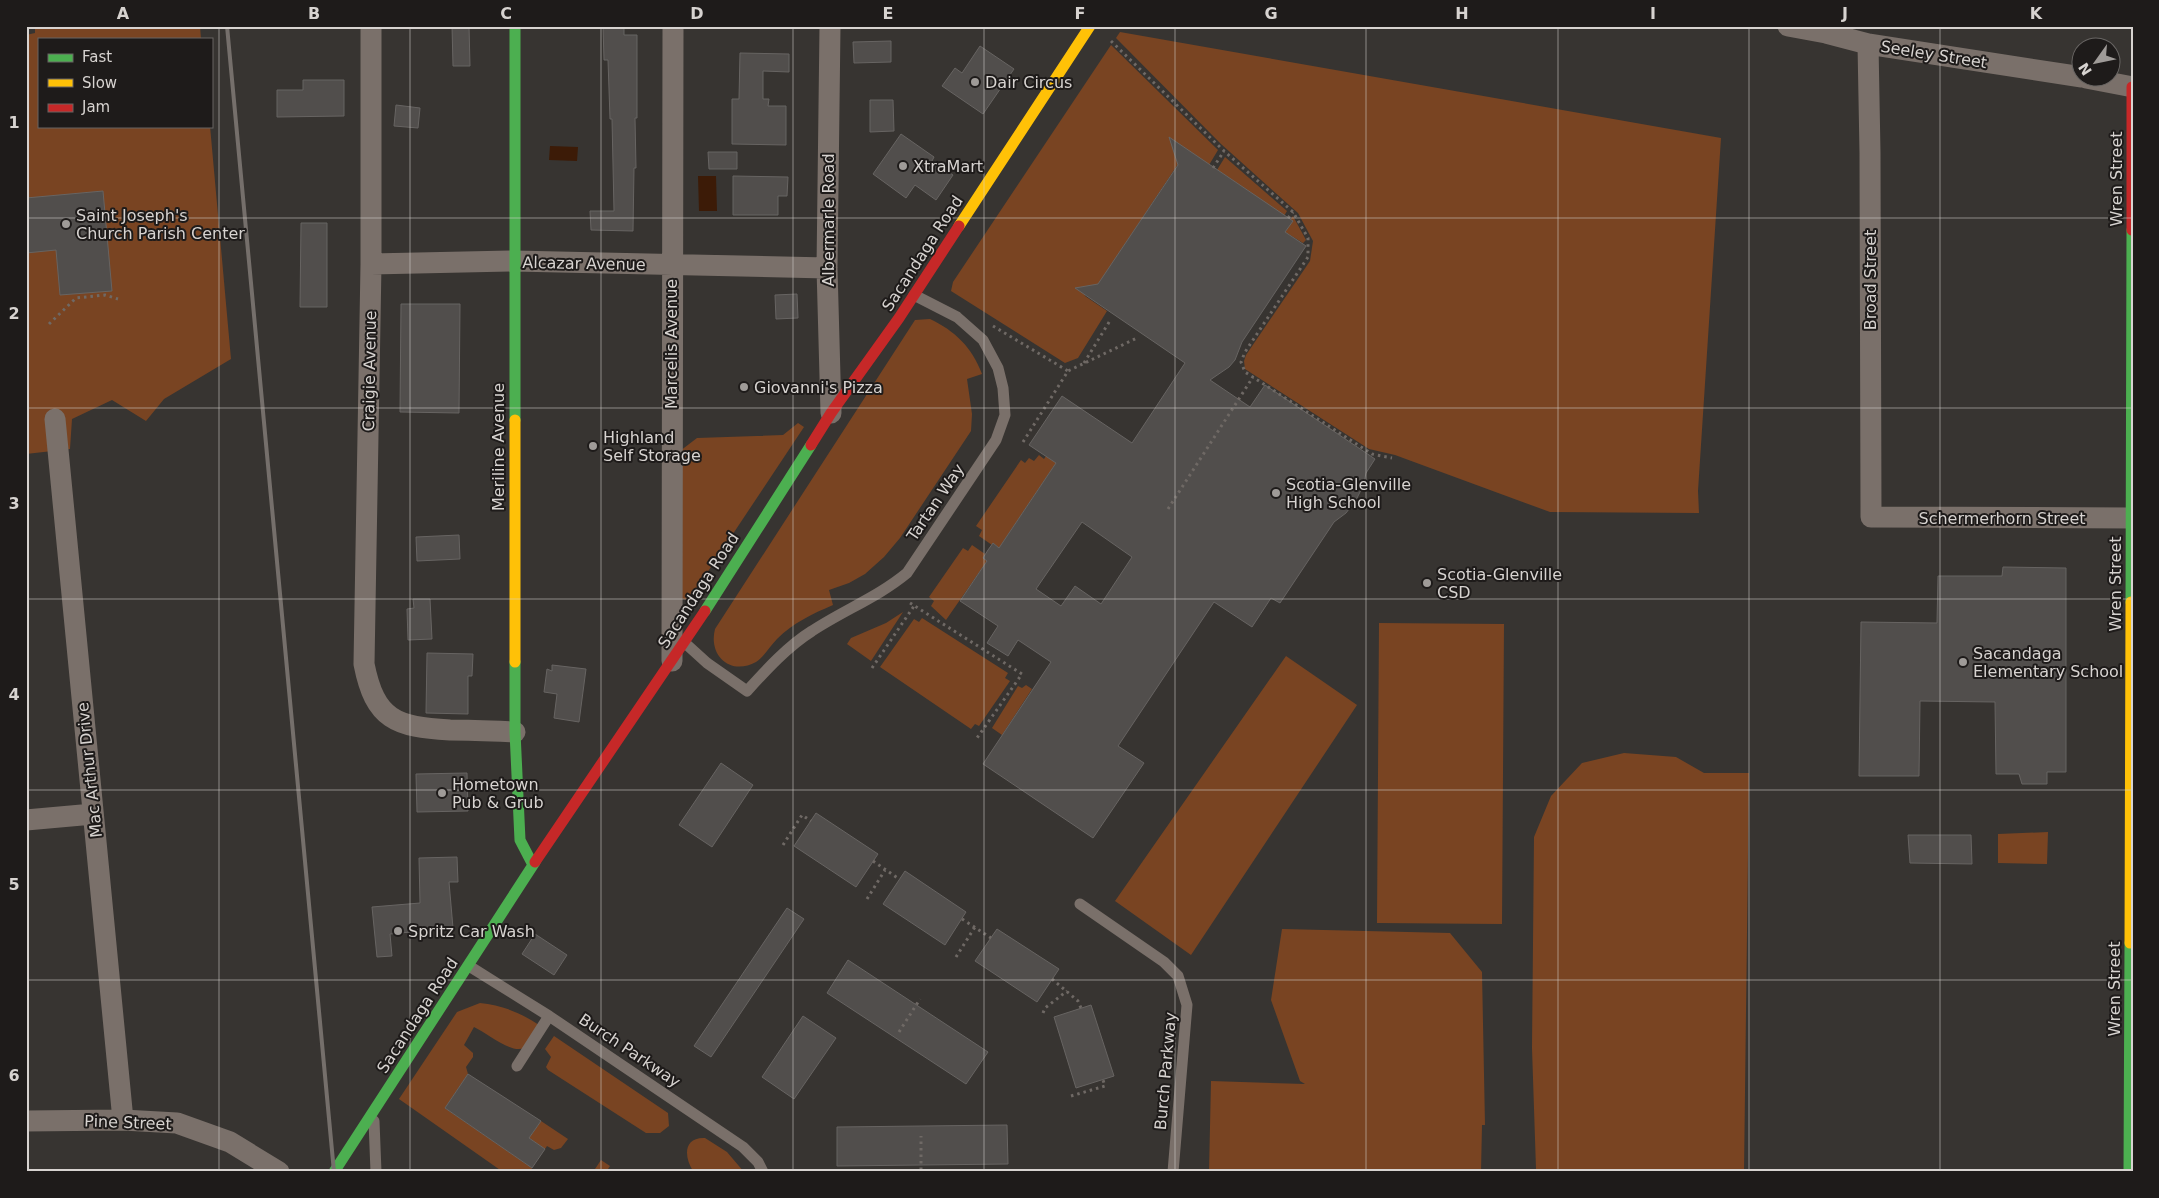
<svg xmlns="http://www.w3.org/2000/svg" width="2159" height="1198" font-family="'DejaVu Sans',sans-serif">
  <style>
    .green { fill: #794422 }
    .water { fill: #3c1b07 }
    .building { fill: #514e4c; stroke: #676462; fill-rule: evenodd }
    .lines { fill: none; stroke-linecap: round; stroke-linejoin: round }
    .path { stroke: #6f6965; stroke-width: 3; stroke-dasharray: 2.5 4; stroke-linecap: butt }
    .lane { stroke: #7a706a; stroke-width: 11 }
    .street { stroke: #7a706a; stroke-width: 21 }
    .fast { stroke: #4caf50; stroke-width: 11 }
    .slow { stroke: #ffc107; stroke-width: 11 }
    .jam { stroke: #c62828; stroke-width: 11 }
    .rail { stroke: #756f6b; stroke-width: 4 }
    .grid { fill: none; stroke: #d7d3d0; stroke-width: 1; stroke-opacity: 0.55 }
    .poi-dot { fill: #9f9b98; stroke: #1e1b1a; stroke-width: 2 }
    .labels { text-anchor: middle; stroke-width: 4; stroke-linejoin: round; paint-order: stroke }
    .street-label { font-size: 16px; fill: #d7d3d0; stroke: #1e1b1a }
    .poi-label { font-size: 16px; fill: #d7d3d0; stroke: #1e1b1a; text-anchor: start }
    .neatline { fill: none; stroke: #d7d3d0; stroke-width: 2 }
    .grid-label { font-size: 16px; text-anchor: middle; font-weight: bold; fill: #d7d3d0 }
  </style>
  <rect width="100%" height="100%" fill="#373431"/>
  <path class="green" d="M35,26H200L201,39H39V126H210L231,359L164,399L146,421L112,400L72,419L70,449L26,454V35L35,33Z
    M1120,32L1721,138L1698,491L1699,513L1550,512L1395,455L1369,449L1245,369L1244,361L1246,355L1310,261L1313,241L1298,213L1221,144L1116,38Z
    M1111,45L1218,150L1209,165L1176,151L1175,157L1180,161L1096,288L1084,292L1085,296L1107,311L1078,358L1065,363L951,291L953,282Z
    M1225,157L1287,211L1284,216L1217,170Z
    M1293,216L1306,240L1303,243L1285,232L1292,221L1290,220Z
    M930,319C955,331 972,347 982,374L967,379L972,414L971,431L900,538L884,557L865,574L849,583L829,590L833,605C812,614 793,623 777,639C770,646 764,657 756,662C731,676 708,656 715,629L915,320Z
    M798,423L804,427L691,597L688,600L683,599L680,596V451L697,438L783,435Z
    M1039,455L1044,459L1046,456L1056,463L999,548L993,543L992,545L979,536L982,530L976,526L1021,460L1025,463L1029,458L1034,461Z
    M972,545L985,554L983,558L987,561L946,620L931,606L934,601L929,597L963,548L968,551Z
    M903,612L871,661L847,644L851,638L886,623Z
    M922,618L1008,673L1005,678L1010,681L979,726L975,724L971,729L880,667L914,619L919,622Z
    M1379,623L1504,624L1502,924L1377,923Z
    M1286,656L1357,705L1191,955L1115,901Z
    M1026,685L1032,689L1002,735L992,728L1018,686L1022,688Z
    M1624,753L1676,757L1704,773H1749L1744,1172H1538L1536,1169L1532,1048L1534,837L1551,796L1582,763Z
    M2048,832L2047,864L1998,863V834Z
    M1282,929L1450,933L1482,972L1485,1125H1482L1481,1172H1209L1211,1081L1305,1084L1300,1081L1271,1000Z
    M480,1003C502,1005 521,1013 539,1025L524,1048C511,1054 487,1033 474,1027L464,1045L473,1053V1057L466,1067L468,1074L445,1108L532,1168L531,1170L533,1172H503L399,1099L457,1012Z
    M554,1036L668,1113L669,1126L660,1133H646L548,1070L546,1067L551,1057L545,1049Z
    M541,1121L568,1139L561,1148L554,1150L547,1146L545,1149L529,1138Z
    M705,1138L727,1152L744,1172L693,1171C684,1157 683,1137 705,1138Z
    M601,1160L610,1166L606,1172H593Z"/>
  <path class="water" d="M550,146L578,147L577,161L549,160Z
    M698,176H716L717,211H699Z"/>
  <path class="building" d="M452,26H469L470,66H453Z
    M603,26H624V35H637V118H635L636,168H634L633,231L591,230L590,211H614L612,119H610L608,60H604Z
    M891,41V62L854,63L853,42Z
    M980,46L1014,69L983,114L942,86L955,68L962,73Z
    M740,53L789,54V72L763,71V99H769L768,106H786V145L732,144V99H739Z
    M303,80H344V116L277,117V90H303Z
    M870,100H893L894,131L870,132Z
    M396,105L420,108L418,128L394,126Z
    M901,134L934,157L932,161L953,175L936,200L915,185L906,198L873,174Z
    M1169,137L1293,221L1285,232L1306,246L1242,342L1235,360L1229,367L1210,380L1250,407L1265,385L1375,459L1366,473L1363,486L1356,500L1346,513L1334,522L1280,603L1271,598L1252,627L1214,602L1118,746L1144,763L1093,838L983,764L1051,662L1018,640L1008,656L987,643L998,626L960,601L987,561L983,558L988,550L993,543L999,548L1056,463L1029,445L1062,396L1132,443L1185,363L1075,288L1098,284L1178,165ZM1082,522L1132,557L1101,604L1075,586L1061,606L1036,589Z
    M708,152H737V169H709Z
    M733,176L788,177L787,196H778V215H733Z
    M103,191L112,291L60,295L56,250L26,253V198Z
    M301,223H327V307H300Z
    M797,294L798,318L776,319L775,295Z
    M401,304H460L459,413L400,412Z
    M459,535L460,559L417,561L416,537Z
    M2003,567L2066,568V772H2047V784H2022L2019,774H1996L1995,702L1920,701L1919,776H1859L1861,622L1937,623L1938,576H2002Z
    M413,599H430L432,639L408,640L407,609L414,608Z
    M427,653L473,654L472,676H468V714L426,713Z
    M552,665L586,669L579,722L554,718L557,694L544,692L547,669L552,671Z
    M721,763L753,785L712,847L679,825Z
    M467,773L468,811L417,812L416,774Z
    M816,813L878,854L856,887L794,846Z
    M1908,835H1971L1972,864L1910,863Z
    M457,857L458,882H449L453,928L390,934L392,956L377,957L372,907L420,903L419,858Z
    M905,871L966,912L945,945L883,904Z
    M787,908L804,919L711,1057L694,1046Z
    M997,929L1059,969L1037,1002L975,961Z
    M535,934L567,955L554,975L522,954Z
    M848,960L988,1052L966,1084L827,993Z
    M1091,1005L1114,1076L1076,1088L1054,1017Z
    M803,1016L836,1038L794,1099L762,1077Z
    M468,1074L541,1121L529,1138L545,1149L532,1168L445,1108Z
    M1007,1125L1008,1164L837,1166V1127Z"/>
  <g class="lines">
    <path class="path" d="M1111,41L1224,151L1293,212L1308,238V257L1245,352L1241,362L1245,372L1372,454L1392,458
      M1213,168L1224,151
      M1288,218L1293,212
      M49,324L76,298L105,295L118,299
      M993,326L1068,371
      M1084,363L1111,319
      M1023,442L1068,371L1137,338
      M1168,509L1253,377
      M910,603L1022,674L977,738
      M872,668L914,606
      M783,845L802,815L811,821
      M873,861L899,879
      M867,899L885,870
      M962,919L991,938
      M956,957L975,927
      M1052,979L1078,1001L1081,1008
      M1043,1013L1045,1008L1067,991
      M899,1032L920,999
      M1071,1096L1105,1086L1103,1080
      M921,1170V1136"/>
    <path class="lane" d="M685,643L707,663L747,691C766,670 788,646 812,631C844,610 878,597 907,573L996,440L1005,415L1003,388L998,368L983,340L957,317L914,295
      M1080,904L1164,962L1178,976L1187,1005L1173,1172
      M469,966L549,1016L743,1147L758,1162L763,1172
      M517,1066L549,1016
      M374,1121L376,1172"/>
    <path class="street" d="M371,26V264L364,664C375,720 396,727 450,730C472,730 493,731 515,732
      M830,26L827,268L831,413
      M1788,26L1826,33L1868,44L2082,77
      M1868,44L1870,153L1871,517L2133,518
      M2086,78L2133,87
      M371,264L514,261L827,268
      M55,419L123,1120
      M672,661L673,26
      M26,820L93,814
      M26,1121L123,1120L177,1123L230,1142L279,1172"/>
    <path class="fast" d="M515,26V420
      M2131,602L2132,230
      M705,611L811,445
      M515,662V732L520,840L533,865
      M334,1172L535,862
      M2129,1172L2130,943"/>
    <path class="slow" d="M959,226L1090,26
      M515,420V662
      M2130,943L2131,602"/>
    <path class="jam" d="M2132,230V87
      M811,445L831,413L899,318L959,226
      M535,862L705,611"/>
    <path class="rail" d="M227,26L334,1172"/>
  </g>
  <path class="grid" d="M219,26V1172M410,26V1172M601,26V1172M793,26V1172M984,26V1172M1175,26V1172M1366,26V1172M1558,26V1172M1749,26V1172M1940,26V1172M26,218H2133M26,408H2133M26,599H2133M26,790H2133M26,980H2133"/>
  <g class="poi-dot">
    <circle cx="975" cy="82" r="5"/>
    <circle cx="903" cy="166" r="5"/>
    <circle cx="66" cy="224" r="5"/>
    <circle cx="744" cy="387" r="5"/>
    <circle cx="593" cy="446" r="5"/>
    <circle cx="1276" cy="493" r="5"/>
    <circle cx="1427" cy="583" r="5"/>
    <circle cx="1963" cy="662" r="5"/>
    <circle cx="442" cy="793" r="5"/>
    <circle cx="398" cy="931" r="5"/>
  </g>
  <g class="labels">
    <g class="street-label">
      <text transform="translate(1934 54) rotate(9)" y="6">Seeley Street</text>
      <text transform="translate(2116 179) rotate(-90)" y="6">Wren Street</text>
      <text transform="translate(828 220) rotate(-90)" y="6">Albermarle Road</text>
      <text transform="translate(922 253) rotate(-57)" y="6">Sacandaga Road</text>
      <text transform="translate(584 263) rotate(1)" y="6">Alcazar Avenue</text>
      <text transform="translate(1870 280) rotate(-90)" y="6">Broad Street</text>
      <text transform="translate(671 344) rotate(-90)" y="6">Marcelis Avenue</text>
      <text transform="translate(369 371) rotate(-89)" y="6">Craigie Avenue</text>
      <text transform="translate(498 447) rotate(-90)" y="6">Meriline Avenue</text>
      <text transform="translate(935 502) rotate(-56)" y="6">Tartan Way</text>
      <text x="2002" y="524">Schermerhorn Street</text>
      <text transform="translate(2115 584) rotate(-90)" y="6">Wren Street</text>
      <text transform="translate(698 590) rotate(-57)" y="6">Sacandaga Road</text>
      <text transform="translate(89 770) rotate(-96)" y="6">Mac Arthur Drive</text>
      <text transform="translate(2114 989) rotate(-90)" y="6">Wren Street</text>
      <text transform="translate(417 1015) rotate(-57)" y="6">Sacandaga Road</text>
      <text transform="translate(630 1050) rotate(34)" y="6">Burch Parkway</text>
      <text transform="translate(1165 1071) rotate(-85)" y="6">Burch Parkway</text>
      <text transform="translate(128 1122) rotate(2)" y="6">Pine Street</text>
    </g>
    <g class="poi-label">
      <text x="985" y="88">Dair Circus</text>
      <text x="913" y="172">XtraMart</text>
      <text x="76" y="221">Saint Joseph's<tspan x="76" dy="18">Church Parish Center</tspan></text>
      <text x="754" y="393">Giovanni's Pizza</text>
      <text x="603" y="443">Highland<tspan x="603" dy="18">Self Storage</tspan></text>
      <text x="1286" y="490">Scotia-Glenville<tspan x="1286" dy="18">High School</tspan></text>
      <text x="1437" y="580">Scotia-Glenville<tspan x="1437" dy="18">CSD</tspan></text>
      <text x="1973" y="659">Sacandaga<tspan x="1973" dy="18">Elementary School</tspan></text>
      <text x="452" y="790">Hometown<tspan x="452" dy="18">Pub &amp; Grub</tspan></text>
      <text x="408" y="937">Spritz Car Wash</text>
    </g>
  </g>
  <rect width="2159" height="1198" fill="none" stroke="#1e1b1a" stroke-width="55"/>
  <rect x="38" y="38" width="175" height="90" fill="#1e1b1a" stroke="#686563"/>
  <rect x="48" y="54" width="25" height="8" fill="#4caf50" stroke="#686563"/>
  <text x="82" y="62" font-size="15" fill="#d7d3d0">Fast</text>
  <rect x="48" y="79" width="25" height="8" fill="#ffc107" stroke="#686563"/>
  <text x="82" y="88" font-size="15" fill="#d7d3d0">Slow</text>
  <rect x="48" y="104" width="25" height="8" fill="#c62828" stroke="#686563"/>
  <text x="82" y="112" font-size="15" fill="#d7d3d0">Jam</text>
  <g transform="translate(2096 62) rotate(237)"><circle r="24" fill="#1e1b1a" stroke="#686563"/>
  <path d="M0-4L9 19L0 12L-9 19Z" fill="#9f9b98"/>
  <text y="-8" font-size="14" font-weight="bold" text-anchor="middle" fill="#d7d3d0">N</text>
  </g>
  <rect x="28" y="28" width="2104" height="1142" class="neatline"/>
  <g class="grid-label">
    <text x="123" y="19">A</text>
    <text x="314" y="19">B</text>
    <text x="506" y="19">C</text>
    <text x="697" y="19">D</text>
    <text x="888" y="19">E</text>
    <text x="1080" y="19">F</text>
    <text x="1271" y="19">G</text>
    <text x="1462" y="19">H</text>
    <text x="1653" y="19">I</text>
    <text x="1845" y="19">J</text>
    <text x="2036" y="19">K</text>
    <text x="14" y="128">1</text>
    <text x="14" y="319">2</text>
    <text x="14" y="509">3</text>
    <text x="14" y="700">4</text>
    <text x="14" y="890">5</text>
    <text x="14" y="1081">6</text>
  </g>
</svg>
